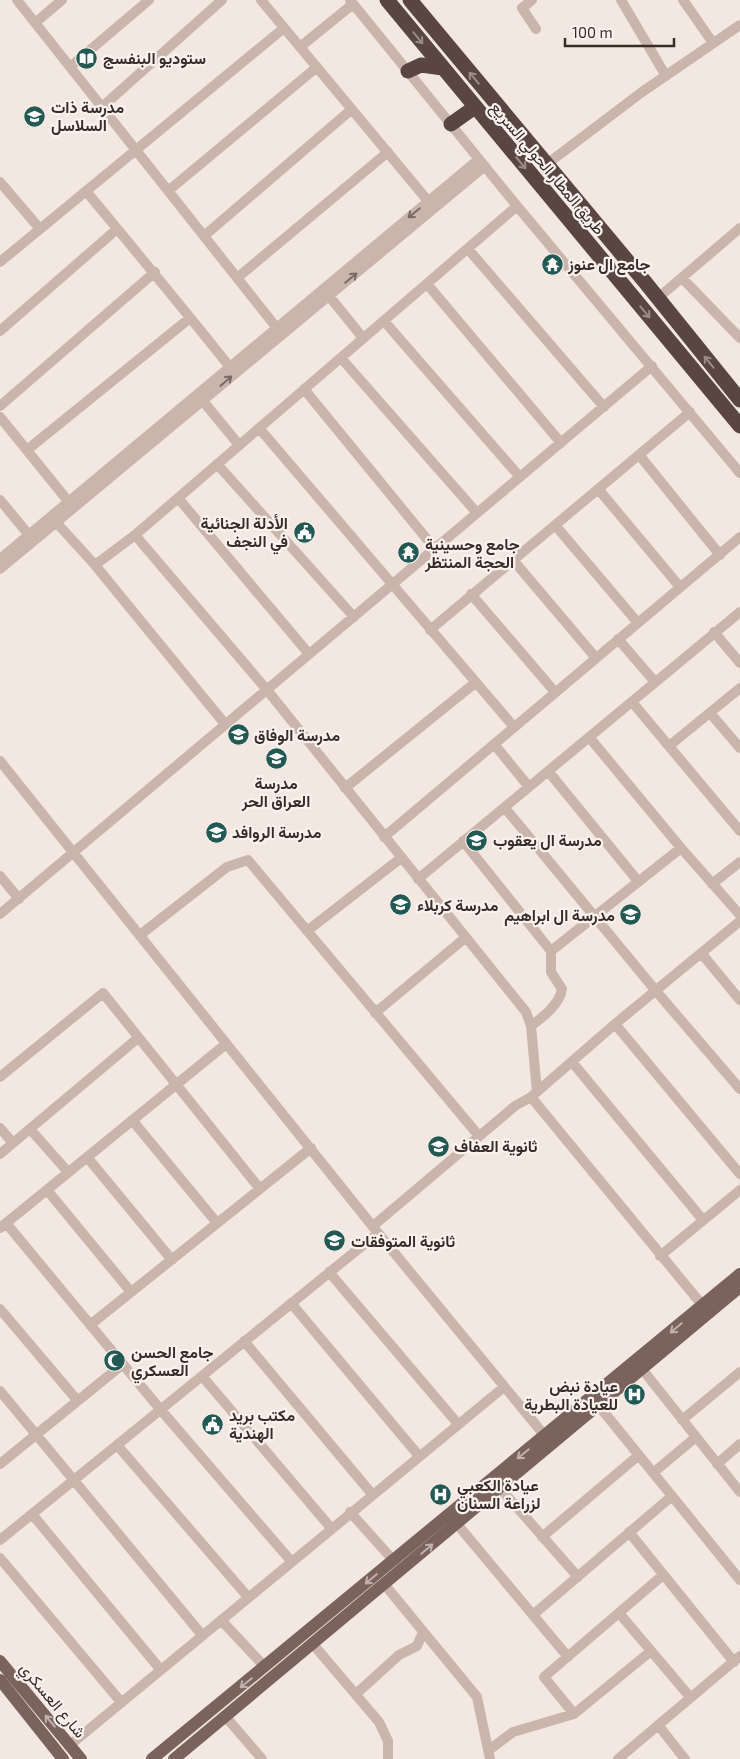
<svg xmlns="http://www.w3.org/2000/svg" width="740" height="1759" font-family="'Exo 2',Vazirmatn,sans-serif">
  <style>
    .lines { fill: none; stroke-linecap: round; stroke-linejoin: round }
    .minor { stroke: #cab5ad; stroke-width: 10 }
    .major { stroke: #7a625d; stroke-width: 12 }
    .highway { stroke: #594643; stroke-width: 15 }
    .oneway { stroke: #998b87 }
    .oneway2 { stroke: #7a6a66 }
    .oneway3 { stroke: #c0b1ac }
    .labels { text-anchor: middle; stroke-width: 4.5; stroke-linejoin: round; paint-order: stroke }
    .poi-label { font-size: 16px; font-weight: bold; fill: #392d2b; stroke: #faf2ed; text-anchor: start }
    .street-label { font-size: 16px; fill: #392d2b; stroke: #faf2ed }
  </style>
  <rect width="100%" height="100%" fill="#f2e7e1"/>
  <g class="lines">
    <path class="minor" d="M17,0L276,327
      M261,0L428,201
      M350,0L517,206L740,473
      M532,0L522,8L536,29
      M621,0L666,76
      M683,0L713,43
      M35,23L62,0
      M300,47L353,4
      M70,67L149,0
      M102,107L222,0
      M547,164L642,92L740,25
      M0,182L40,229
      M86,191C134,249 182,307 229,366
      M168,191L317,67
      M204,236L352,109
      M468,249L604,407
      M0,262L284,28
      M237,278L388,152
      M682,278L740,338
      M427,284L561,443
      M329,296L363,338
      M658,298L740,228
      M384,321L520,477
      M0,331L117,229
      M341,358L477,513
      M304,389L435,549
      M203,401L239,445
      M0,406L155,272
      M0,417L68,501
      M259,428L514,727
      M27,450L190,318
      M640,456L720,555
      M217,464L354,617
      M599,490L680,587
      M178,498L309,654
      M0,500L29,535
      M55,521L95,565L225,724
      M555,525L638,623
      M135,535L267,690L526,1012L531,1026L537,1092
      M0,559L479,159
      M513,560L596,658
      M95,565L135,535L517,206
      M0,569L485,166
      M471,594L555,692
      M430,630L690,412
      M714,632L740,663
      M618,639L655,682
      M632,702L740,831
      M710,713L740,748
      M589,737L681,848L740,915
      M494,744L529,787
      M669,746L740,688
      M0,761L378,1233L545,1436
      M548,771L637,880
      M345,788L475,683
      M505,808L656,991L740,1089
      M384,837L740,537
      M463,841L551,951V972L562,989C560,1004 543,1017 531,1026
      M0,876L19,899
      M418,879L740,612
      M712,884L740,862
      M0,914L652,366
      M307,931L401,858
      M140,935L227,867L248,860L479,1136
      M551,951L681,848
      M702,954L740,1000
      M375,1013L465,938
      M615,1024L740,1174
      M572,1062L703,1220
      M0,1077L103,993L260,1189
      M531,1097L703,1306
      M132,1120L217,1223
      M0,1128L13,1143
      M30,1129L68,1172
      M0,1154L138,1038
      M87,1157L172,1260
      M47,1190L131,1292
      M6,1223L160,1409L291,1561
      M373,1226L515,1106L531,1097L615,1024L740,921
      M0,1228L226,1044
      M660,1256L740,1190
      M329,1272L458,1424
      M291,1303L419,1456
      M0,1309L77,1400
      M90,1325L311,1148
      M244,1341L372,1494
      M642,1369L740,1492
      M202,1376L331,1528
      M0,1391L202,1635
      M599,1406L740,1580
      M682,1420L740,1372
      M117,1445L248,1597
      M0,1464L123,1364
      M717,1464L740,1444
      M653,1473L696,1437
      M500,1488L578,1577
      M350,1512L393,1560
      M32,1514L160,1669
      M457,1524L568,1657
      M629,1532L734,1662
      M542,1537L639,1455
      M0,1540L378,1233
      M0,1558L121,1702
      M385,1585L477,1697L490,1759
      M619,1613L690,1697
      M534,1614L672,1496
      M221,1620L265,1667
      M312,1643L379,1722L388,1741V1759
      M651,1651L574,1714L544,1677L663,1575
      M356,1694L399,1655L417,1646L423,1632
      M225,1716L262,1759
      M658,1725L685,1759
      M70,1745L504,1387
      M489,1750L513,1732L574,1714
      M618,1759L740,1656"/>
    <path class="major" d="M0,1661L81,1759
      M0,1680L63,1759
      M152,1759L740,1274
      M174,1759L740,1287"/>
    <path class="highway" d="M387,0L740,426
      M410,0L645,282L740,400
      M408,71L421,65L443,68
      M451,124L475,107"/>
  </g>
  <defs><path id="oneway-shaft" d="M-6 0H5M1.5-3L5.5 0L1.5 3" fill="none" stroke-width="1.6" stroke-linecap="round" stroke-linejoin="round" transform="scale(1.25)"/></defs>
  <g class="oneway">
    <use href="#oneway-shaft" transform="translate(418 38) rotate(51)"/>
    <use href="#oneway-shaft" transform="translate(474 78) rotate(-130)"/>
    <use href="#oneway-shaft" transform="translate(521 163) rotate(50)"/>
    <use href="#oneway-shaft" transform="translate(645 312) rotate(50)"/>
    <use href="#oneway-shaft" transform="translate(709 362) rotate(-129)"/>
  </g>
  <g class="oneway2">
    <use href="#oneway-shaft" transform="translate(414 213) rotate(141)"/>
    <use href="#oneway-shaft" transform="translate(351 278) rotate(-40)"/>
    <use href="#oneway-shaft" transform="translate(226 381) rotate(-41)"/>
  </g>
  <g class="oneway3">
    <use href="#oneway-shaft" transform="translate(676 1328) rotate(140)"/>
    <use href="#oneway-shaft" transform="translate(523 1454) rotate(141)"/>
    <use href="#oneway-shaft" transform="translate(427 1549) rotate(-40)"/>
    <use href="#oneway-shaft" transform="translate(371 1579) rotate(140)"/>
    <use href="#oneway-shaft" transform="translate(246 1683) rotate(141)"/>
    <use href="#oneway-shaft" transform="translate(50 1721) rotate(-130)"/>
  </g>
  <defs>
    <symbol id="library-disc" viewBox="-11 -11 22 22"><circle r="9.5" fill="#225953" stroke="#faf2ed"/><path d="M-6-4Q-3-5.5-.7-3.5V5Q-3 3-6 4ZM6-4Q3-5.5 .7-3.5V5Q3 3 6 4Z" fill="#fff"/></symbol>
    <symbol id="school-disc" viewBox="-11 -11 22 22"><circle r="9.5" fill="#225953" stroke="#faf2ed"/><path d="M0-5L7-2L0 1L-7-2ZM-4 1L0 2.5L4 1V4Q0 6-4 4Z" fill="#fff"/></symbol>
    <symbol id="temple-disc" viewBox="-11 -11 22 22"><circle r="9.5" fill="#225953" stroke="#faf2ed"/><path d="M0-6L5-2H3V0L6.5 2.5H4V6H1.5V3h-3V6H-4V2.5H-6.5L-3 0V-2H-5Z" fill="#fff"/></symbol>
    <symbol id="civic-disc" viewBox="-11 -11 22 22"><circle r="9.5" fill="#225953" stroke="#faf2ed"/><path d="M-.6-6.5H3V-4.5H.6V-3L4-1V1h2V6H-6V1h2V-1L-.6-3ZM-1.2 2.5V6h2.4V2.5Z" fill="#fff"/></symbol>
    <symbol id="mosque-disc" viewBox="-11 -11 22 22"><circle r="9.5" fill="#225953" stroke="#faf2ed"/><path d="M3.5-4.9A6 6 0 1 0 3.5 4.9A5 5 0 1 1 3.5-4.9Z" fill="#fff"/></symbol>
    <symbol id="hospital-disc" viewBox="-11 -11 22 22"><circle r="9.5" fill="#225953" stroke="#faf2ed"/><path d="M-5-5h3v3.5h4V-5h3V5h-3V1.5h-4V5h-3Z" fill="#fff"/></symbol>
  </defs>
  <g fill-rule="evenodd">
    <use href="#library-disc" x="74" y="46" width="25" height="25"/>
    <use href="#school-disc" x="22" y="104" width="25" height="25"/>
    <use href="#temple-disc" x="540" y="252" width="25" height="25"/>
    <use href="#civic-disc" x="292" y="520" width="25" height="25"/>
    <use href="#temple-disc" x="396" y="540" width="25" height="25"/>
    <use href="#school-disc" x="226" y="722" width="25" height="25"/>
    <use href="#school-disc" x="264" y="746" width="25" height="25"/>
    <use href="#school-disc" x="204" y="820" width="25" height="25"/>
    <use href="#school-disc" x="464" y="828" width="25" height="25"/>
    <use href="#school-disc" x="388" y="892" width="25" height="25"/>
    <use href="#school-disc" x="618" y="902" width="25" height="25"/>
    <use href="#school-disc" x="426" y="1134" width="25" height="25"/>
    <use href="#school-disc" x="322" y="1228" width="25" height="25"/>
    <use href="#mosque-disc" x="102" y="1348" width="25" height="25"/>
    <use href="#hospital-disc" x="622" y="1382" width="25" height="25"/>
    <use href="#civic-disc" x="200" y="1412" width="25" height="25"/>
    <use href="#hospital-disc" x="428" y="1482" width="25" height="25"/>
  </g>
  <g class="labels">
    <g class="poi-label">
      <text x="103" y="64">ستوديو البنفسج</text>
      <text x="51" y="113">مدرسة ذات<tspan x="51" dy="18">السلاسل</tspan></text>
      <text x="568" y="270">جامع ال عنوز</text>
      <text x="288" y="529" text-anchor="end">الأدلة الجنائية<tspan x="288" dy="18">في النجف</tspan></text>
      <text x="425" y="550">جامع وحسينية<tspan x="425" dy="18">الحجة المنتظر</tspan></text>
      <text x="254" y="741">مدرسة الوفاق</text>
      <text x="276" y="789" text-anchor="middle">مدرسة<tspan x="276" dy="18">العراق الحر</tspan></text>
      <text x="232" y="838">مدرسة الروافد</text>
      <text x="493" y="846">مدرسة ال يعقوب</text>
      <text x="417" y="911">مدرسة كربلاء</text>
      <text x="615" y="921" text-anchor="end">مدرسة ال ابراهيم</text>
      <text x="454" y="1152">ثانوية العفاف</text>
      <text x="351" y="1247">ثانوية المتوفقات</text>
      <text x="131" y="1358">جامع الحسن<tspan x="131" dy="18">العسكري</tspan></text>
      <text x="618" y="1392" text-anchor="end">عيادة نبض<tspan x="618" dy="18">للعيادة البطرية</tspan></text>
      <text x="229" y="1421">مكتب بريد<tspan x="229" dy="18">الهندية</tspan></text>
      <text x="457" y="1491">عيادة الكعبي<tspan x="457" dy="18">لزراعة السنان</tspan></text>
    </g>
    <g class="street-label">
      <text transform="translate(548 168) rotate(50)" y="6">طريق المطار الحولي السريع</text>
      <text transform="translate(53 1700) rotate(50)" y="6">شارع العسكري</text>
    </g>
  </g>
  <path d="M565 38v8h109v-8" fill="none" stroke="#392d2b" stroke-width="2.5"/>
  <text x="572" y="38" font-size="15" fill="#392d2b" stroke="#faf2ed" stroke-width="4" paint-order="stroke">100 m</text>
</svg>
